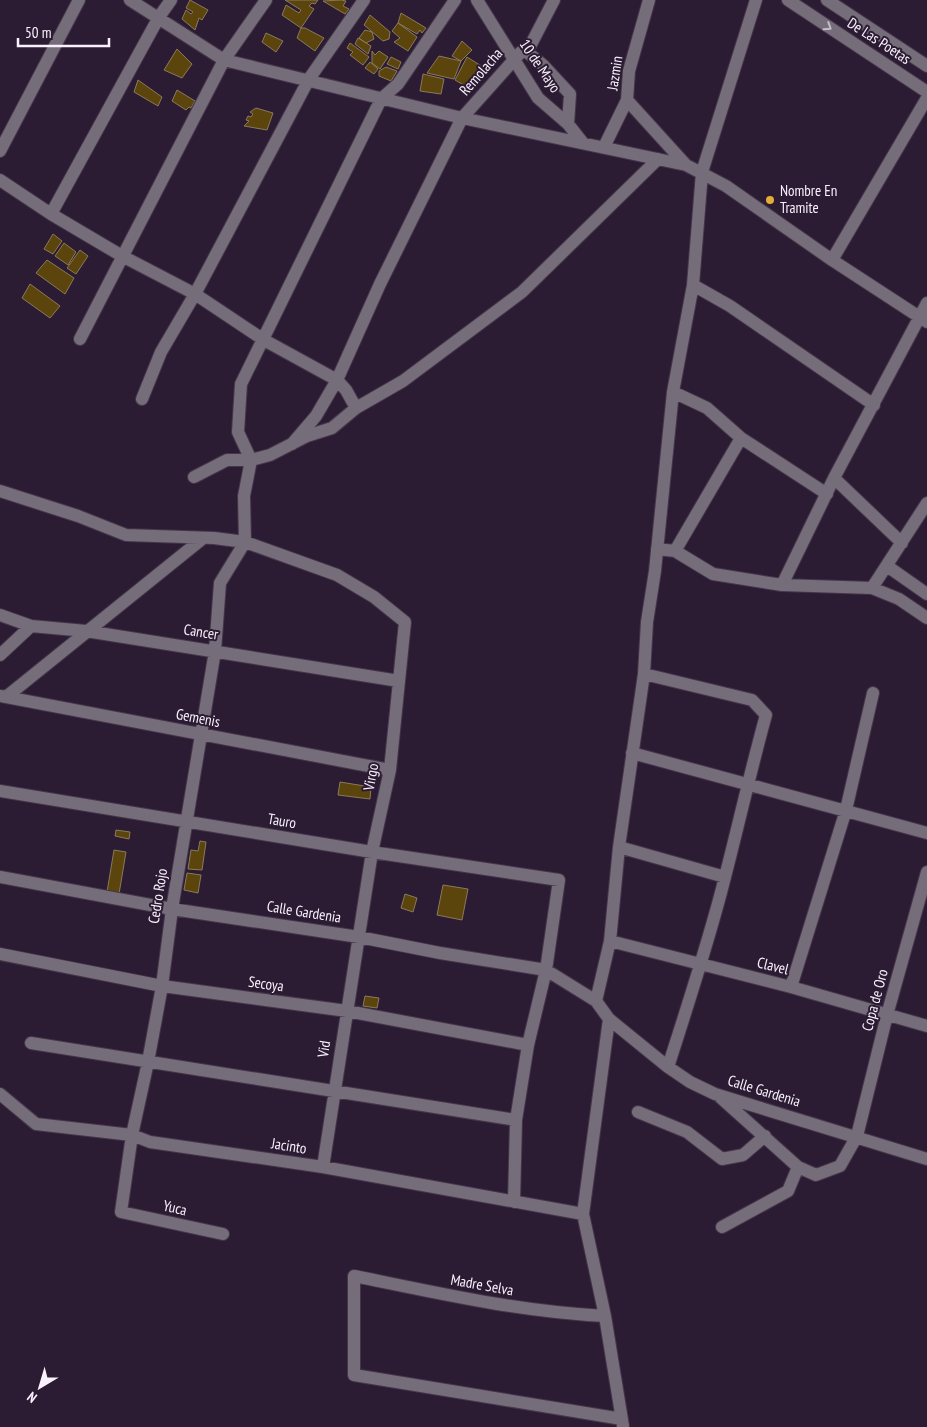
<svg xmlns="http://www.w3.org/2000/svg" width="927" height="1427" font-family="'PT Sans Narrow',sans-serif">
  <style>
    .building { fill: #5b450c; stroke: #897a5c }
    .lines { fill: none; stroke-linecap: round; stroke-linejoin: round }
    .minor-casing { stroke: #45364b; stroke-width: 14 }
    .minor { stroke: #756d79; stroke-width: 12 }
    .oneway { stroke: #c4bcc8 }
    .poi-dot { fill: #e1af34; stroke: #2c1c33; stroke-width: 2 }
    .labels { text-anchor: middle; stroke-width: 4; stroke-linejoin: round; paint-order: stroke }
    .street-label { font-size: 15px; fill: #f9f1fd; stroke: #2c1c33 }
    .poi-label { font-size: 15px; fill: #f9f1fd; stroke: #2c1c33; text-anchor: start }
  </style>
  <rect width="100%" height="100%" fill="#2c1c33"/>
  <path class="building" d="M190,0L208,10L202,20L199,18L195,30L182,19L186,10L191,14L193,12L186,8Z
    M285,0H318L315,4L312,3L309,6L314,9L301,28L282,15L286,5L299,13L301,10Z
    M341,0L346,1L343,6L349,9L345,14L323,1Z
    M401,13L426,28L422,33L420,30L417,34L398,23Z
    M370,15L390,32L389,39L383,41L364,25Z
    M398,23L417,37L408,51L394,42L400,38L392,31Z
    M301,28H305L324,38L315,51L297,38Z
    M365,30L372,32L374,39L366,43L359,38Z
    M266,33L283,41L276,52L262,42Z
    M358,38L371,46L368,54L355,44Z
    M462,41L472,50L461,61L452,56Z
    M350,43L369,57L363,65L350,55L353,52L347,48Z
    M177,49L192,64L182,78L164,70Z
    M372,51L375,55L379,51L388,57L380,69L372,63Z
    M439,56L461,61L454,79L427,73Z
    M391,57L401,62L398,69L387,64Z
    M467,57L483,67L469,88L455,80Z
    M370,62L378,69L374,74L365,68Z
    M386,67L397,71L391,81L379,76V71Z
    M423,74L444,79L441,94L420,91Z
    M138,80L162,97L158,106L134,92Z
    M177,90L195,101L191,108L189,107L186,110L172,101Z
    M256,108L273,113L267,130L244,126L249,121L246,120L248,116L251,117L253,114L250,112Z
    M53,234L62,241L53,254L44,249Z
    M64,243L76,252L68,265L55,256Z
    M80,250L88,256L76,274L67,268Z
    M47,260L74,278L65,294L36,273Z
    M30,284L60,306L50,318L22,298Z
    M340,782L371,787L370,799L338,795Z
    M116,830L130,832L129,839L115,836Z
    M200,841L206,842L202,870L188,869L191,850L198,851Z
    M114,850L126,852L119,894L107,892Z
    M187,873L201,875L198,893L184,890Z
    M443,885L468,889L462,920L437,915Z
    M405,894L417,898L413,912L401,908Z
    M365,996L379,998L377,1008L363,1006Z"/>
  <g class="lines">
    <defs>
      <path id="minor" d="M130,0L224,60L462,118L686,165L726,186L832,260L927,322
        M477,0L538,98L568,124L583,143
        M788,0L927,92
        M827,0L927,66
        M527,52L544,66L570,94L568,124
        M627,100L686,165
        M604,147L627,100L629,71L649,0
        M0,151L79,0
        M0,180L51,214L122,256L195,294L264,340L337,380L346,390L356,408L403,381L522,292L658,159
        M51,214L159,17L171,0
        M832,260L927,98
        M693,285L730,306L874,405
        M80,339L224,60L266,0
        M673,392L707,408L741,438L827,494
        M142,399L161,352L195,294L309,79L364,0
        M292,444L316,416L337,380L380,284L462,118L521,52H527L554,0
        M194,477L227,460H251L270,455L307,436L332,428L356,408
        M834,478L902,543
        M0,491L78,516L126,535L214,538L245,542L337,575L374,597L405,622L390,770L372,852L323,1167
        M657,549L675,551L713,574L782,585L872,588L899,599L927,618
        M675,551L741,438
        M887,566L927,594
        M782,585L834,478L927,303
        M872,588L927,503
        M0,615L31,626L86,631L399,681
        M0,655L31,626
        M644,674L752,700L766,715C751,769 739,823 725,877C709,941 688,1004 668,1067
        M0,696L390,770
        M6,697L202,539
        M632,753L927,833
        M0,791L372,852L559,880L546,970L528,1045L516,1120L514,1202
        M619,847L725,877
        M0,877L172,909L359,937L440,953L546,970L596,1001L609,1019L668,1067L690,1082L715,1094L927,1159
        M610,941L791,987L927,1026
        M0,954L162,986L347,1011L528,1045
        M791,987L846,810L873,693
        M596,1001L610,941L619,847L644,674L647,622L655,571L673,392L693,285L702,172L756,0
        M609,1019L583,1214L605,1316L623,1426
        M31,1043L516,1120
        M0,1094L36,1124L132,1135L150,1142L323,1167L583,1214
        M720,1097L798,1167L816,1175L840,1166L857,1136L887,1015L927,872
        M638,1112L687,1132L722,1159L743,1155L765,1136
        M722,1227L788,1191L798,1167
        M223,1234L121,1212L132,1135L148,1062L162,986L172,909L215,651L220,583L245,542L244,496L251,460L238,432L241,384L381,99L398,84L455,0
        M605,1316C520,1312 438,1293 354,1276V1375L622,1419"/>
    </defs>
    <use href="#minor" class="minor-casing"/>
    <use href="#minor" class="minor"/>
  </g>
  <defs><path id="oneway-chevron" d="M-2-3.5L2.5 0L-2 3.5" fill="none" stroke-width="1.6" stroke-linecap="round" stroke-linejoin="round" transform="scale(1.25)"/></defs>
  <use class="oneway" href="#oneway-chevron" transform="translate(828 27) rotate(33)"/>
  <circle class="poi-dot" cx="770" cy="200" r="5"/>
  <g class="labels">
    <g class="street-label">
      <text transform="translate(879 41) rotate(33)" y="5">De Las Poetas</text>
      <text transform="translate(540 66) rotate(56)" y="5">10 de Mayo</text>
      <text transform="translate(481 72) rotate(-49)" y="5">Remolacha</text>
      <text transform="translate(615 73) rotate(-81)" y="5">Jazmin</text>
      <text transform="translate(201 632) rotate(9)" y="5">Cancer</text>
      <text transform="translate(198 718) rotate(11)" y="5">Gemenis</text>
      <text transform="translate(371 777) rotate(-80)" y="5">Virgo</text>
      <text transform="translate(282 821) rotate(10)" y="5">Tauro</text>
      <text transform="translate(158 896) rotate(-81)" y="5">Cedro Rojo</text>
      <text transform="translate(304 912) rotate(9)" y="5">Calle Gardenia</text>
      <text transform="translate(773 966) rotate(14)" y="5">Clavel</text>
      <text transform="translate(266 984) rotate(8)" y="5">Secoya</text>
      <text transform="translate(875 1000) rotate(-75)" y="5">Copa de Oro</text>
      <text transform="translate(324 1049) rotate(-81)" y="5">Vid</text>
      <text transform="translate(764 1091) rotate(17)" y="5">Calle Gardenia</text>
      <text transform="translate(289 1146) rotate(9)" y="5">Jacinto</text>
      <text transform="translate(175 1208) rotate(13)" y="5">Yuca</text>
      <text transform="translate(482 1285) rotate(10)" y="5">Madre Selva</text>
    </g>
    <g class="poi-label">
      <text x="780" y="196">Nombre En<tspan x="780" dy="17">Tramite</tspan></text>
    </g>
  </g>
  <g transform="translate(40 1387) rotate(218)" stroke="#2c1c33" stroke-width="4" paint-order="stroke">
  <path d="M0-4L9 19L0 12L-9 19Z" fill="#f9f1fd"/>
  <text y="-8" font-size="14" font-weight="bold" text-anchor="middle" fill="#f9f1fd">N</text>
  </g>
  <path d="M18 38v8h91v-8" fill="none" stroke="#f9f1fd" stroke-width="2.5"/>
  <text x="25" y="38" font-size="15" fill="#f9f1fd" stroke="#2c1c33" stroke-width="4" paint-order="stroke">50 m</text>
</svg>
